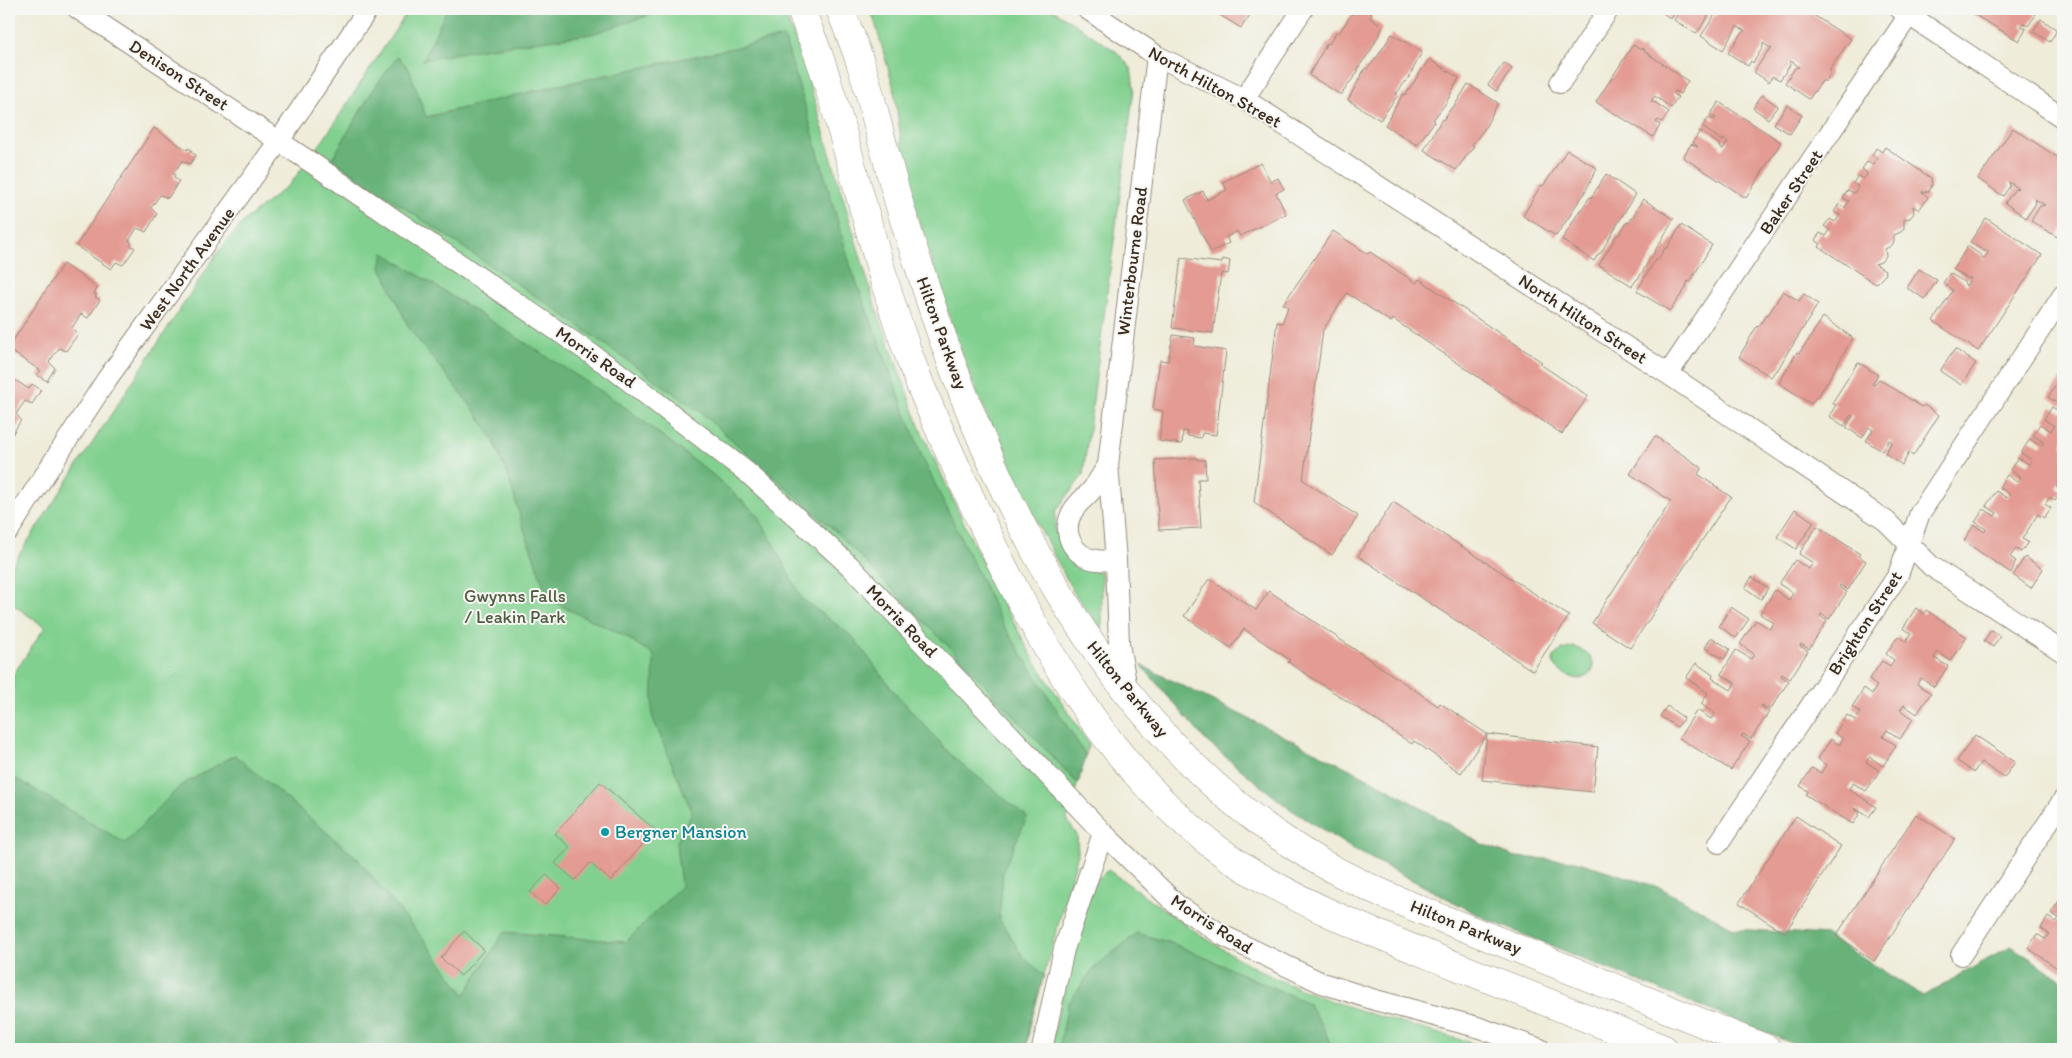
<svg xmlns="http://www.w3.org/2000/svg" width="2072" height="1058" font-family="Itim,sans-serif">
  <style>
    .green { fill: #81d08f; stroke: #5e7d56 }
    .forest { fill: #68b27a; stroke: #526e4c }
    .building { fill: #e39b93 }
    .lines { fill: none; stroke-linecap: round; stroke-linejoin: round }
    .minor-casing { stroke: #958b7c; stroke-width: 22 }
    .primary-casing { stroke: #958b7c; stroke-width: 29 }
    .minor { stroke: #fff; stroke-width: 20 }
    .primary { stroke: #fff; stroke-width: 28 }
    .culture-dot { fill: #0f9aa8; stroke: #f6f6f2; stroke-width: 2 }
    .labels { text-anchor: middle; stroke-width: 4; stroke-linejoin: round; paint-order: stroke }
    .street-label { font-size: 18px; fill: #3b2a1e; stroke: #f6f6f2 }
    .park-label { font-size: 18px; fill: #505c40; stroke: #f6f6f2 }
    .culture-label { font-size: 18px; fill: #0d838f; stroke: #f6f6f2; text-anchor: start }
  </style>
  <rect width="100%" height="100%" fill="#f6f6f2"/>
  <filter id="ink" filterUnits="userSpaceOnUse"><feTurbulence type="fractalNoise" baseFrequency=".02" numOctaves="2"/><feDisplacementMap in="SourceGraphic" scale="10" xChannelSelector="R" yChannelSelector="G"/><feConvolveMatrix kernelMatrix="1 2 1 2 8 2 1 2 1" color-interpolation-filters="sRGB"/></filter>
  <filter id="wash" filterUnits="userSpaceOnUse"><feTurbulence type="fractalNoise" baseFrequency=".0096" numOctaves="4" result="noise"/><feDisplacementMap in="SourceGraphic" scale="20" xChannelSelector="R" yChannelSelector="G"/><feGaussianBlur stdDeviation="1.12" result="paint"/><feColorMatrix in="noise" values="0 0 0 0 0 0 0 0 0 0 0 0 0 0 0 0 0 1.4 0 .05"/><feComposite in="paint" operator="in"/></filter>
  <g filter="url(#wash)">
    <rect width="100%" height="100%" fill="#efecd9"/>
    <path class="green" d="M409,9H783L801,55L874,302L920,428L989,577L1033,658L1089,744L1067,820L1077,835L1078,854L1030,1025L1026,1049H9V681L45,627L9,602V570L217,253L244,221L291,183L324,139Z
      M869,9H1052L1117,52L1131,68L1134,89L1083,475L1056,511L1055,530L1066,556L1102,573V630L1074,593L1014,479L964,362L921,229L906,176L894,89L874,19Z
      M1574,647C1594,652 1603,673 1579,679C1553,674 1539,653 1574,647Z
      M1108,870C1163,908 1216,950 1277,979C1345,1010 1421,1028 1493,1049H1050L1078,929L1095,881Z"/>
    <path class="forest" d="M447,9H668L592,34L475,50L423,60Z
      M784,37L805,106L850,265L923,459L1001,621L1086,756L1078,784L956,654L831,527L699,411L559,312L332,159L373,90L398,56L410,71L426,117L546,88Z
      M384,253L618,402L712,474L758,515L802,599L853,637L891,688L953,757L1027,817L1003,871L999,919L1024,958L1044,975L1030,1025L1026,1049H9V790L17,779L125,843L180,786L235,755L357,858L424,940L465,995L504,932L626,942L681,886L676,844L692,812L652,716L654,655L621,634L561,606L547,595L522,523L509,479L493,439L474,410L410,330L381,267Z
      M1141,665L1384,786L1482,844L1516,857L1576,861L1661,888L1735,929L1826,935L1923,996L2011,946L2060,978L2063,984V1049H1806L1488,920L1351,848L1287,807L1206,741Z
      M1137,933L1174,944L1308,1003L1325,1031L1332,1049H1059L1068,1004L1094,968Z"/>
    <g id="blocks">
      <path class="building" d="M1210,9H1254L1241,28Z
        M1355,9H1364L1372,14L1370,18L1383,27L1370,52L1357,69L1359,70L1341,95L1309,75L1327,43L1329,44L1337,31L1339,33Z
        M1660,9H1678L1671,19L1659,10Z
        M1681,9H1804L1851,39L1830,69V75L1826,81H1822L1809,99L1785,83L1795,68L1799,67L1794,63L1790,61V65L1780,80L1772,76L1769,82L1754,72L1768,51L1772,49L1763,43V47L1753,63L1751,61L1748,66L1728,53L1741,34L1745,31L1737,26L1723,50L1701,36L1714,16L1719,14L1711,9V12L1696,34L1674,20Z
        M1965,9H2030L2036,15L2028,26L2023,23L2022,24L2021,26L2026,29L2019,41Z
        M2041,19L2057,30L2050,42L2033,31Z
        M1392,34L1422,52L1409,77L1396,94L1398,95L1380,120L1348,100L1365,68L1367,69L1377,57Z
        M1633,45L1641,50L1642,48L1645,50L1644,51L1688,81L1680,94L1675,91L1674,93V95L1678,97L1671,108L1655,96L1653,98L1651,102L1656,103L1669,112L1662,122L1658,120L1656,122L1660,125L1653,137L1596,102Z
        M1429,59L1459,78L1446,103L1433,120L1435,121L1417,145L1385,125L1403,94L1405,95L1414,82Z
        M1504,63L1512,69L1496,91L1488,85Z
        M1468,84L1498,103L1485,128L1472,145L1474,146L1456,170L1424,150L1442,119L1443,120L1452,107L1453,108Z
        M1762,95L1778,106L1768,119L1753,108Z
        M1719,102L1781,142L1746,198L1683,157L1691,144L1698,147L1693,142L1700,131L1720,145L1719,147L1723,149L1725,146L1728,142L1724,139L1723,141L1702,127L1709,117L1714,120L1716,118L1710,115Z
        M1787,105L1802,115L1790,134L1774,124Z
        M154,128L187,150L188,148L192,150L191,152L196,155L190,164L182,161L173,174L175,175L174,178L179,181L168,198L160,195L151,208L157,214L146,232L137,228L129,241L132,243L130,245L135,248L123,265L116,262L111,269L76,246Z
        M2013,128L2063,161V228L2057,237L2031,221L2040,206L2045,205L2035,199L2036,203L2026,218L2005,203L2015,189L2018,188L2009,182L2010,186L2003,196L1978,179Z
        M1885,147L1931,178L1932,185L1929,191L1922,192L1928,197L1919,210L1913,206L1914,213L1910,218L1904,220V228L1901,232L1894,235V242L1891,246L1885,249L1886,256L1881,262L1875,264L1885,270L1886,274L1876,284L1819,247L1821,244L1815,240L1820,233L1826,236L1830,230L1824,226L1830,219L1835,222L1838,218L1840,215L1834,212L1839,204L1845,208L1847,204L1849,201L1843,198L1848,190L1854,193L1858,187L1853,183L1858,176L1863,179L1866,176L1867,173L1862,169L1867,162L1873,165L1877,158L1872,155L1876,148L1882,152Z
        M1567,150L1597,168L1584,194L1572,211H1573L1556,236L1523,216L1541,185L1543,186L1552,173Z
        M1261,163L1271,182L1278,178L1284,189L1276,193L1286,214L1240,236L1237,231L1226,237L1229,243L1211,252L1185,200L1203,191L1207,200L1227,190L1223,182Z
        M1606,174L1635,194L1600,254L1599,253L1594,261L1562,240L1580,210H1581L1590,197L1591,198Z
        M1643,199L1674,219L1638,279H1637L1632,286L1599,265L1617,235H1619L1627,222L1629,223Z
        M1986,218L2042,255L1978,351L1933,321L1953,290L1943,283L1950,273L1964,282L1966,286L1971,278H1967L1953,269L1968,246L1982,256L1983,260L1989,251H1984L1970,242Z
        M1681,225L1712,245L1690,282L1688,281L1686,286H1687L1670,311L1637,291L1655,260L1657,261L1665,248H1667Z
        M1333,231L1368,254L1370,252L1416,283L1419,279L1542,362L1540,364L1588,396L1562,434L1393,319L1391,322L1347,293L1323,330L1303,480L1358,516L1332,555L1254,502L1277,322L1282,323L1288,307L1283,304Z
        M1181,258L1222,263L1223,259L1230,261L1228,274L1221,273L1213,333L1172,328Z
        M63,264L98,287L94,294L97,295L95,297L100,300L88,318L81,314L72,328L78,334L66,351L59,348L49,362L55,368L47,381L37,375L41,371L9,350V347Z
        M1919,269L1937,280L1925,299L1907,288Z
        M1783,291L1799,301L1804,294L1818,304L1791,348H1790L1777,371L1776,370L1771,377L1739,357L1757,326L1758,327L1767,314L1768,315Z
        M1823,317L1853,338L1818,397H1816L1811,404L1779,383L1797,352L1799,353L1808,341Z
        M1173,335L1195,338L1194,346L1226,351L1216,435L1202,433L1201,438L1188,436V432L1183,431L1182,444L1159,441L1163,411L1153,409L1160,360L1168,361Z
        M1955,349L1976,363L1961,385L1940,371Z
        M1858,362L1878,375L1872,384L1875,385L1879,379L1922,407L1924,405L1939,415L1913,456L1909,453L1902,465L1885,453L1892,442L1889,440L1882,451L1866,441L1873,430L1869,427L1862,438L1846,427L1853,416L1851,415L1844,426L1829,416L1836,405L1832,403Z
        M2063,375V407L2048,397Z
        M9,376L29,389L32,384L41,390L32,404L25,401L16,414L21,420L10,438Z
        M2052,407L2062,413L2063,412V482L2060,480L2056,487L2062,491L2055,501L2050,497L2045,504L2051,508L2044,518L2038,514L2022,539L2028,542L2021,552L2016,549L2010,557L2016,561L2011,573L1964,541L1974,525L1985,532L1986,529L1975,522L1984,509L1995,516L1997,513L1986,506L1996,491L2007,498L2010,494L1999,487L2007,475L2017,482L2021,477L2010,470L2018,458L2029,464L2032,460L2021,453L2030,439L2041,446L2043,444V442L2033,435L2040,424L2051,431L2054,426L2044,419Z
        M1655,436L1702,468L1698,474L1731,497L1630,648L1592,623L1671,501L1630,474Z
        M1197,458V460H1205L1206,479H1198L1201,528L1159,530L1155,460Z
        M1393,502L1569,616L1533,671L1358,556Z
        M1795,509L1814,522L1796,549L1777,537Z
        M1817,526L1860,554L1858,556L1866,561L1848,590L1840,585L1839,587L1847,592L1829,619L1821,614L1820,616L1827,621L1809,649L1801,644L1800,646L1808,651L1790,679L1782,674L1781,676L1789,681L1770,710L1762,705L1761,706L1769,712L1751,739L1743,734L1741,736L1750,741L1731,770L1679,738L1697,710L1711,719L1715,714L1701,704L1708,693L1686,678L1696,663L1713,675L1712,678L1731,690L1735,683L1721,674L1736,650L1751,659L1754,654L1740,644L1756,620L1770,629L1774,623L1760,614L1775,590L1789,600L1793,593L1779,584L1795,560L1809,569L1813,563L1799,554Z
        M2025,557L2043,569L2031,588L2013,575Z
        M1752,577L1768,588L1761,599L1745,588Z
        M1209,579L1256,610L1269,591L1438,706L1440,703L1487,734L1598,747L1593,792L1482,780L1487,734L1461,773L1414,741L1412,744L1288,662L1290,660L1244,629L1231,648L1184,616Z
        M1731,607L1749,619L1736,638L1719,626Z
        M1916,608L1924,614L1926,610L1967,637L1951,661L1938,652L1934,658L1948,666L1934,687L1921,678L1917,684L1931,693L1917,714L1904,705L1900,710L1913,719L1900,739L1887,730L1885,733L1883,737L1896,745L1883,766L1870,757L1868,759L1866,762L1880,771L1866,791L1853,783L1849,789L1876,807L1869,817L1855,808V809L1860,813L1853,824L1806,795L1808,791L1800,786L1812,768L1821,773L1826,765L1818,759L1831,739L1839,745L1843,739L1835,733L1847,715L1855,720L1858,716L1860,712L1852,707L1864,688L1872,694L1875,689L1877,686L1869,680L1882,661L1890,666L1894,660L1886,654L1898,636L1906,641L1911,633L1903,628Z
        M1991,630L2000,636L1993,647L1984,641Z
        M1711,637L1730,649L1724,659L1705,648Z
        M1667,706L1684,718L1677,727L1660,716Z
        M1975,735L2015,762L2004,778L1981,762L1974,772L1957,761Z
        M600,782L655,830L611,881L590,863L575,880L555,863L570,847L555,834Z
        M1916,814L1955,839L1874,961L1836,936Z
        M1796,816L1841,846L1785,933L1739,903Z
        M546,875L561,888L545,905L530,892Z
        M2061,898L2063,899V972L2028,948L2037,934L2045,939L2049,934L2041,928L2048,917L2056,922L2059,918L2051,913Z
        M464,931L484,950L461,976L441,958Z"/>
    </g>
  </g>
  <g filter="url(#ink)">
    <use href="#blocks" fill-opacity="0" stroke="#958b7c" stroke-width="1"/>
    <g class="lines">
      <defs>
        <path id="minor" d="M78,9L315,165L616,371L749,474L850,566L1103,833L1176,904L1222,935L1322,983L1375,1000L1477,1027L1540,1049
          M1087,9L1157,56L1244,99L1668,374L1886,521L1931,566L2063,652
          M1900,9L2063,118
          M1560,83L1609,9
          M1244,99L1303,9
          M1668,374L1913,9
          M1108,465C1102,474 1097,483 1091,491C1085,498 1077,503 1073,511C1060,531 1073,558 1097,560C1103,561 1110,560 1116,560
          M9,530L107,379L279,141L368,9
          M1127,688L1119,644L1116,560L1108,465L1157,56
          M1719,843L1898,575L1920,513L2063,295
          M1961,955L2063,800
          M1042,1049L1064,949L1103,833"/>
        <path id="primary" d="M801,9C810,34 821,58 828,84C857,177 879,277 914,369C930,411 950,453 969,495C1032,633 1113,785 1245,868C1309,908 1379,935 1449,963C1521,992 1593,1021 1664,1049
          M840,9C847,27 855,46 861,65C871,95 878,128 887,159C896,195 907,231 919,266C989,494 1105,737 1318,861C1374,893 1436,916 1496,940C1586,976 1677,1013 1767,1049"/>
      </defs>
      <use href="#minor" class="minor-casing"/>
      <use href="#primary" class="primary-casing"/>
      <use href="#minor" class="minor"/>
      <use href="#primary" class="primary"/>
    </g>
  </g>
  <circle class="culture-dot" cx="605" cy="832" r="5"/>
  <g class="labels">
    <g class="street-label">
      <text transform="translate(179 75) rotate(33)" y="6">Denison Street</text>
      <text transform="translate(1215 87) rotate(29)" y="6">North Hilton Street</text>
      <text transform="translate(1791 192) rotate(-56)" y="6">Baker Street</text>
      <text transform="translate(1132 261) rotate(-83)" y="6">Winterbourne Road</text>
      <text transform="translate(187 269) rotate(-54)" y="6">West North Avenue</text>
      <text transform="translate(1583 319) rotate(33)" y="6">North Hilton Street</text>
      <text transform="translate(942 333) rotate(70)" y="6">Hilton Parkway</text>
      <text transform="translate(596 357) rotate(35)" y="6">Morris Road</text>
      <text transform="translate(902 621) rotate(46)" y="6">Morris Road</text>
      <text transform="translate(1865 623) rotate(-57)" y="6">Brighton Street</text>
      <text transform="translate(1128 689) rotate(51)" y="6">Hilton Parkway</text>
      <text transform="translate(1212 924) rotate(33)" y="6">Morris Road</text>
      <text transform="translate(1466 927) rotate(22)" y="6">Hilton Parkway</text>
    </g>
    <g class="park-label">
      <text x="515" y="602">Gwynns Falls<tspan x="515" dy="21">/ Leakin Park</tspan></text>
    </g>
    <g class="culture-label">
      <text x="615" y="838">Bergner Mansion</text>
    </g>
  </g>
  <rect width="2072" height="1058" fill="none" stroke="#f6f6f2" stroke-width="30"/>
</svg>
